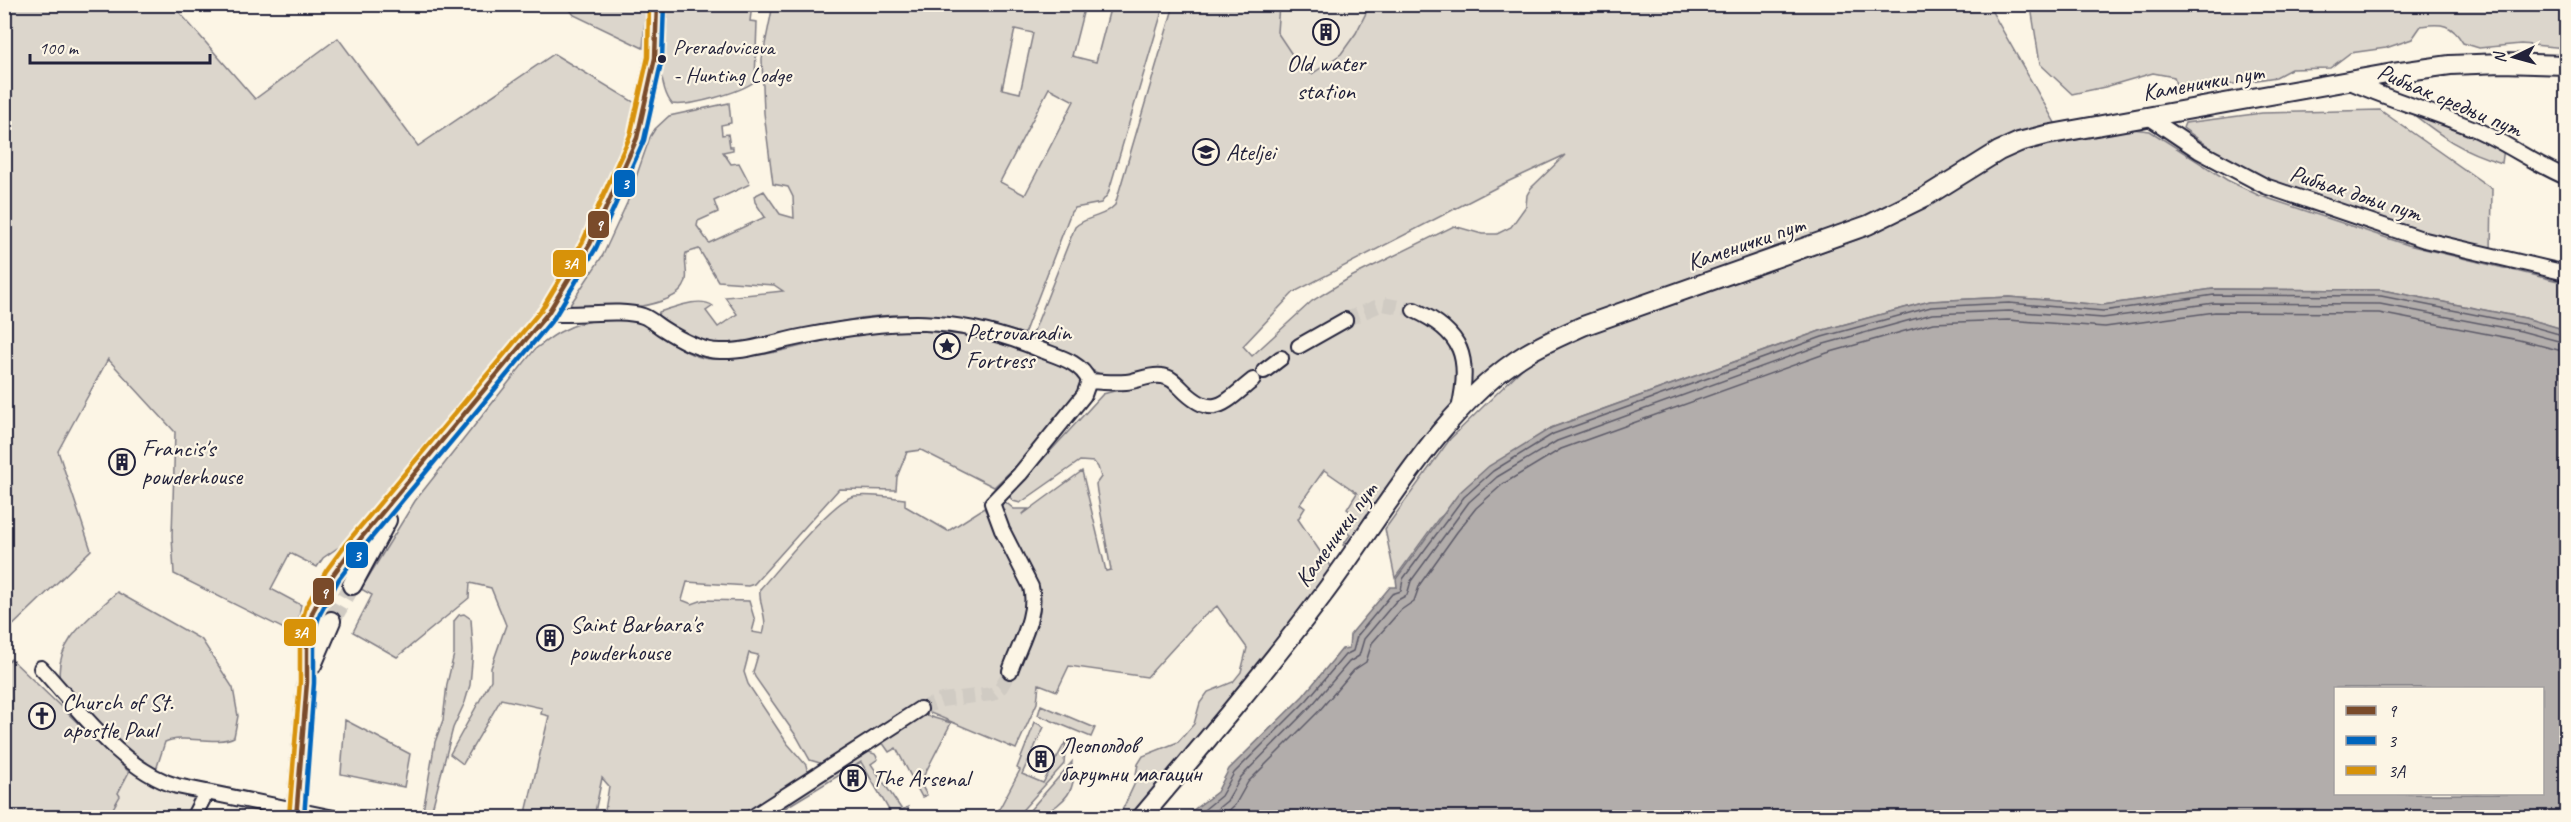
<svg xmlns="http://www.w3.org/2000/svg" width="2571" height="822" font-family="Caveat,sans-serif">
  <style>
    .built { fill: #ece5d8 }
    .green { fill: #dcd6cc; stroke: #7f7c84; stroke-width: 1.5; fill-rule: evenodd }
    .water { fill: #b2adab; stroke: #78757e; stroke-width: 1.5; fill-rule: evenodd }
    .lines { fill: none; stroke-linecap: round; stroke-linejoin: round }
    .shore { stroke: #5c5a68; stroke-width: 1.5 }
    .minor-tunnel { stroke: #d0cbc3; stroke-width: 14; stroke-dasharray: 14 7; stroke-linecap: butt }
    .major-tunnel { stroke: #d0cbc3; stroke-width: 18; stroke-dasharray: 18 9; stroke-linecap: butt }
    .minor-casing { stroke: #22223b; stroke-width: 18 }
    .major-casing { stroke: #22223b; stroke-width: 22 }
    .minor { stroke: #fcf5e5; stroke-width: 14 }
    .major { stroke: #fcf5e5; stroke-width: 18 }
    .bus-1-casing { stroke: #fcf5e5; stroke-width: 9 }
    .bus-2-casing { stroke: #fcf5e5; stroke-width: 9 }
    .bus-3-casing { stroke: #fcf5e5; stroke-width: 9 }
    .bus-1 { stroke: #7a4b2a; stroke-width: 4.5 }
    .bus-2 { stroke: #0065bd; stroke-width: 4.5 }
    .bus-3 { stroke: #d79209; stroke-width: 4.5 }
    .bus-dot { fill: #22223b; stroke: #fcf5e5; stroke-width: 2 }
    .labels { text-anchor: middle; stroke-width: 4.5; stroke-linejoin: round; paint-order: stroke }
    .bus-label { font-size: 22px; fill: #22223b; stroke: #fcf5e5; text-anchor: start }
    .poi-label { font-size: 24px; fill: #22223b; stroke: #fcf5e5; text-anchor: start }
    .street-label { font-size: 24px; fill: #22223b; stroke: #fcf5e5 }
    .line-badge { stroke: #fcf5e5; stroke-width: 2 }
    .badge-label { font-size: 16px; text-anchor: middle; font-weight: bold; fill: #fff }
  </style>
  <rect width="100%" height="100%" fill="#fcf5e5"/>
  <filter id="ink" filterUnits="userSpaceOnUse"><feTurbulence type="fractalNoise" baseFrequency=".0167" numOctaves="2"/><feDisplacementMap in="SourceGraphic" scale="12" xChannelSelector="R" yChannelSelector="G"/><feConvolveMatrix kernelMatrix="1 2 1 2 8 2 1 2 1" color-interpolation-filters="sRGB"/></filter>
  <g filter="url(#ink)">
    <path class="built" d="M1279,5H1370L1356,33L1341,54L1313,74L1303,71L1277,32Z
      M129,772L198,801L190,817L105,818Z"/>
    <path class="green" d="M2036,4L2566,5V48L2521,44L2479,48L2463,43C2452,24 2442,23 2421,26L2412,39L2386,48L2350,53L2330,68L2291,69L2276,77L2178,93L2174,77L2153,73L2105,87L2072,94L2040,64L2031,7Z
      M5,5H170L180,13L255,99L338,38L418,146L554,54L637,104C623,175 584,247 543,307C518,345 485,380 457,415L454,409L388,494L356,527L346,542L323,558L317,567L290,553L271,589L301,605L296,635L174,574L172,536L175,432L108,359L58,451L91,550L5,633Z
      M566,5H646L643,48L574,15Z
      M664,5H752L750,21L757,22L755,81C742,92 689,107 672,104C654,81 663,33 664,5Z
      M773,5H1085L1072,56L1096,62L1111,5H1164L1108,194L1101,203L1075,208L1071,212L1024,334C967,317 908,309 849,320C812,327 739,351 705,345C692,343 670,325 657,318L659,312C673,308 700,296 713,306L706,311L718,327L737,314L725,297L783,291L774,285L718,281L699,249L686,253C683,264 691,278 682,289C667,309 593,314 570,305L603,255L627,203L650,137L655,129L669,116L729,103L731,123L721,125L722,135L728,134L730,147H733V150L723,152L731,164L739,163L750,184L714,201L718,212L698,221L697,226L709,243L765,217L755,202L754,196L764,191L780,214L794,218L793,197L788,187L773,184L764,113L762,59ZM1015,29L1033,33L1020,93L1002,89ZM1049,88L1074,101L1025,195L1000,182Z
      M1174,5H1279L1277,32L1303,71L1312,74L1341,54L1356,33L1370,5H1984L1991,10L2055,123L1897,206L1522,350L1347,548L1343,545L1350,535L1345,531L1356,516L1347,509L1357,493L1324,470L1300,504L1305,508L1298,519L1332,569L1313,602L1135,817H1119L1134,785L1138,764L1143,756L1178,742L1194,724L1200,703L1208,692L1233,682L1241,672L1247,648L1217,606L1198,621L1147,677L1069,666L1057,691L1039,684L1037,703L1016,749L914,706L823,764L810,760L797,737L755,677L753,672L758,655L749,653L744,672L748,684L787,743L806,765L808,773L804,779L741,818L604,817L609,786L602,778L594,817H525L549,716L541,714L542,708L501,699L463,764L450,754L491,680V668L506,625L491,588L470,583L469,598L397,657L353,632L372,595L361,589L415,501L535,349C544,343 553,335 562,331C584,319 623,314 646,326C667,337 685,357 710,359C749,362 810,343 849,335C925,321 1011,339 1079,373C1080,378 1081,383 1080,387C1072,414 1015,467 994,487L921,450L907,452L897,477L896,490L839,489L754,584L748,586L687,582L682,600L692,604L703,600L749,601L755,621L752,632L763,634C769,619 758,604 760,589C778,569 833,500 854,496C871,494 889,497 905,499V506L948,531L984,508L998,533L1009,560L1038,604L1017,556L1001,507L1004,501L1014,509H1028L1022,515L1082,471L1106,571L1111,570L1097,492L1096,484L1101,477L1098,467L1094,462L1080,461L1020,503L1013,501L1009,496L1103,394L1126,388C1109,377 1039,346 1032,336L1075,227C1086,216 1103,218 1115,205ZM1565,155L1531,188L1527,195L1526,206L1511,227L1497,234H1482L1454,226L1351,277L1312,301L1252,356L1243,346L1294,292L1505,183Z
      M2405,108L2504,148L2502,163C2458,150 2440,135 2405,108Z
      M2380,110L2492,189L2491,255L2262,177L2228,160L2183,128L2185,123L2262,113Z
      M2132,129L2150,131L2227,180L2258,195L2408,245L2566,283V330L2525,318L2382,290L2213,289L2103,305L2009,297L1930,301L1820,331L1551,428L1438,519L1395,578L1385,529L1450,439L1530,361L1589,333L1859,239L1930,204L2002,159L2025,150Z
      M117,592L202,640L233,688L238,716L234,737C216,746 184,734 165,742L156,770L132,759L60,682C53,642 91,617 117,592Z
      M464,614L471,619L473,650L470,685L465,702L453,728L430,817H422L435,742L443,720L447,684L454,654V621L459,615Z
      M11,659L129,772L118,793L120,796L108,817H5L4,665Z
      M1041,705L1095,728L1091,737L1038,715Z
      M921,714L951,723L920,783L927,795L922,797L896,748L889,752L882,742Z
      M345,720L410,754L404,787L341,774Z
      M1035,722L1044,727L1022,774L1043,783L1066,741L1064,764L1016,817H995L1020,770L1017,768Z
      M869,752L875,754L878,759L871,764L902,810L908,807L909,817H893L861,762L770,817L761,818Z
      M1072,762C1071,769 1074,775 1073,782C1070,799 1048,816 1031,815L1030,810Z"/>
    <path class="water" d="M2213,289L2382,290L2525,318L2566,330V817H1184L1217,792L1229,769L1303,696L1342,649L1349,648L1350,635L1390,587H1397L1396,579L1459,493L1489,466L1551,428L1820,331L1930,301L2009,297L2103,305ZM2336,688H2542V794H2336Z"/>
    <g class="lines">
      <path class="shore" d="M1194,818L1221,796L1234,773L1307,700L1345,655L1353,651L1357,636L1392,594L1401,591L1403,579L1464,497L1493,471L1553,434L1822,337L1931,307L2009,303L2103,311L2214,295L2381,296L2523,324L2566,336
        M1206,818L1227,801L1241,777L1312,705L1349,662L1359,656L1364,639L1396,601L1407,595L1411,581L1469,502L1497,477L1557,441L1824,344L1932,314L2009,311L2103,318L2214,303L2380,304L2521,331L2566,343
        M1220,818L1235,805L1248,782L1319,711L1354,670L1366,662L1372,643L1401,610L1414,601L1420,584L1457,532L1476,508L1503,484L1561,449L1827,353L1933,323L2008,320L2105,327L2215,312L2379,313L2519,340L2566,352"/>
      <path class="minor-tunnel" d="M1345,320L1383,304L1414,310
        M920,709L942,700L992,694L1001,687L1010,671"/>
      <path class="major-tunnel" d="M313,611L333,575
        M331,621L352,585"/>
      <defs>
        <path id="minor" d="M2348,81C2390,100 2435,112 2477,130C2508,144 2535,164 2566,177
          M2147,116L2199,151L2265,186L2425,240L2566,273
          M1414,310C1463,332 1471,358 1459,409
          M548,313C576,317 619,308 643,316C649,318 656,324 662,328C679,339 700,351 720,351C748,352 778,341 805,336C893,319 957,314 1041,350C1059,357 1081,362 1089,381L1084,395L1020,474L992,503L1002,530L1031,587C1038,615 1019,645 1010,671
          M1299,346L1345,320
          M1264,371L1281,358
          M1089,381C1101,382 1114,383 1126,382C1138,381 1149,374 1162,376C1170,377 1175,382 1181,388C1213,421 1223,404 1253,380
          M41,668C78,708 123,771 177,786L334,818
          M193,818L206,793
          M751,818L920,709"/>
        <path id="major" d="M333,575L351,550L548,313L590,244L637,138L655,58L657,4
          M352,585L387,520
          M312,665L331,621
          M296,818L307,682V641L313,611
          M1141,818C1203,745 1265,672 1322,596C1382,517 1440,407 1526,354C1544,343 1563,335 1583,326L1868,225L1925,197L1999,151L2019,142L2046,135L2393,73L2450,65L2502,63L2566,65"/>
      </defs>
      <use href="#minor" class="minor-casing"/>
      <use href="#major" class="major-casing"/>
      <use href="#minor" class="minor"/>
      <use href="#major" class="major"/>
      <defs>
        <path id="bus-1" d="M296,818L307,682V630L313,611L333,575L351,550L548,313L590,244L637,138L655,58L657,4"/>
        <path id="bus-2" d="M304,818L314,683V631L320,614L339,579L357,555L554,318L596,248L644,140L662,59L664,4"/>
        <path id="bus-3" d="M289,817L300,682V628L306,607L326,571L345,545L542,309L583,241L630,136L648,57L649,4"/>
      </defs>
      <use href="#bus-1" class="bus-1-casing"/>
      <use href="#bus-2" class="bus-2-casing"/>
      <use href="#bus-3" class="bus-3-casing"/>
      <use href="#bus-1" class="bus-1"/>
      <use href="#bus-2" class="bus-2"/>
      <use href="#bus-3" class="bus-3"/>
    </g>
  </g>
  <defs>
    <symbol id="building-ring" viewBox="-11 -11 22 22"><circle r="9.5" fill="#fcf5e5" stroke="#22223b" stroke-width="1.5"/><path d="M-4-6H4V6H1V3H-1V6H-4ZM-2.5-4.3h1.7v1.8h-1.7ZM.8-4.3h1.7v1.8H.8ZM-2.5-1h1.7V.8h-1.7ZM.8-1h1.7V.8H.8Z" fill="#22223b"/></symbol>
    <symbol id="university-ring" viewBox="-11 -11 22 22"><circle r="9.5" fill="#fcf5e5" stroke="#22223b" stroke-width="1.5"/><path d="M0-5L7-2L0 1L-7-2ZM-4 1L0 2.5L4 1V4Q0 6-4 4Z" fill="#22223b"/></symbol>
    <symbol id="sight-ring" viewBox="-11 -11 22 22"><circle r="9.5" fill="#fcf5e5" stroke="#22223b" stroke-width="1.5"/><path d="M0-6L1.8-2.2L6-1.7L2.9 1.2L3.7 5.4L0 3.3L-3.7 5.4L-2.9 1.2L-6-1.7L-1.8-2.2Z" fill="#22223b"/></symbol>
    <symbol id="church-ring" viewBox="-11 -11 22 22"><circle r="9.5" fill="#fcf5e5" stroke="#22223b" stroke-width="1.5"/><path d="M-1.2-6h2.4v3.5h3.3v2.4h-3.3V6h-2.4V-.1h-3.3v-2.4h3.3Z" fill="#22223b"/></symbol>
  </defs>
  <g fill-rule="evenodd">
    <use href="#building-ring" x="1311" y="17" width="30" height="30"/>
    <use href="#university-ring" x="1191" y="137" width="30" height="30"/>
    <use href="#sight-ring" x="932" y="331" width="30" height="30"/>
    <use href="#building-ring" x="107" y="447" width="30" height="30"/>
    <use href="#building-ring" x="535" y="623" width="30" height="30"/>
    <use href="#church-ring" x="27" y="701" width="30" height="30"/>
    <use href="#building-ring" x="1026" y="744" width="30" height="30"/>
    <use href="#building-ring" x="838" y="763" width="30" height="30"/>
  </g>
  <circle class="bus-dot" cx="662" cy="59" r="5"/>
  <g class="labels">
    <g class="bus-label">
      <text x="673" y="54">Preradoviceva<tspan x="673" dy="28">- Hunting Lodge</tspan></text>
    </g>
    <g class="poi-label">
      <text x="1326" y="71" text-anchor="middle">Old water<tspan x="1326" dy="28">station</tspan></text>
      <text x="1226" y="160">Ateljei</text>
      <text x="966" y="340">Petrovaradin<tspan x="966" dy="28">Fortress</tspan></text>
      <text x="142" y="456">Francis's<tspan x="142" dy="28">powderhouse</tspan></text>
      <text x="570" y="632">Saint Barbara's<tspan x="570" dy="28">powderhouse</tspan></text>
      <text x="62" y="710">Church of St.<tspan x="62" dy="28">apostle Paul</tspan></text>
      <text x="1060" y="753">Леополдов<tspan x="1060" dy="28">барутни магацин</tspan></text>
      <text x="872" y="786">The Arsenal</text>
    </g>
    <g class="street-label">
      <text transform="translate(2203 82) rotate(-10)" y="8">Каменички пут</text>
      <text transform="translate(2450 100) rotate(23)" y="8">Рибњак средњи пут</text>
      <text transform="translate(2356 193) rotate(18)" y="8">Рибњак доњи пут</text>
      <text transform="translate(1746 243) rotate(-19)" y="8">Каменички пут</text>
      <text transform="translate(1336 534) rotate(-54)" y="8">Каменички пут</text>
    </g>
  </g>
  <g class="line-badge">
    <rect x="613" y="169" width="23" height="29" rx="6" fill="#0065bd"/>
    <rect x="587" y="210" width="23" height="29" rx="6" fill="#7a4b2a"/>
    <rect x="552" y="249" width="35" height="29" rx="6" fill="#d79209"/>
    <rect x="345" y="541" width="24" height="28" rx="6" fill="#0065bd"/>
    <rect x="312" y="577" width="23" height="29" rx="6" fill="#7a4b2a"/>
    <rect x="283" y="618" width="34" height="29" rx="6" fill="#d79209"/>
  </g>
  <g class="badge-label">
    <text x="625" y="189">3</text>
    <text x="599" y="230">9</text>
    <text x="570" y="269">3A</text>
    <text x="357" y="561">3</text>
    <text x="324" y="598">9</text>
    <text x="300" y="638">3A</text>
  </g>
  <rect width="2571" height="822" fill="none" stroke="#fcf5e5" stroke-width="24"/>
  <rect x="12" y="12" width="2547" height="798" fill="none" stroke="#22223b" stroke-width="2" filter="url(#ink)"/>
  <rect x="2334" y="687" width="210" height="108" fill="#fcf5e5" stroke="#a5a1a1" stroke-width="1.5"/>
  <rect x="2346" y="706" width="30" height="9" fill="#7a4b2a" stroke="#a5a1a1" stroke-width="1.5"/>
  <text x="2388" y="717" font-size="18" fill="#22223b">9</text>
  <rect x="2346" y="736" width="30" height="9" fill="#0065bd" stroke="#a5a1a1" stroke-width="1.5"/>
  <text x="2388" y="747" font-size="18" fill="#22223b">3</text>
  <rect x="2346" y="766" width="30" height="9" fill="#d79209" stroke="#a5a1a1" stroke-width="1.5"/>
  <text x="2388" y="777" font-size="18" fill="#22223b">3A</text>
  <g transform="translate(2514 57) rotate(265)" stroke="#fcf5e5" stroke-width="4.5" paint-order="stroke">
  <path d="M0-4.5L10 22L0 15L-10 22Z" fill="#22223b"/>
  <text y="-9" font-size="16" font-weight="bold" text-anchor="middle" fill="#22223b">N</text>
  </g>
  <path d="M30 54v9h180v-9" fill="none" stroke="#22223b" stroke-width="3"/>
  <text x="39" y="54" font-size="18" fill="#22223b" stroke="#fcf5e5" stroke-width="4.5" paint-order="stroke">100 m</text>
</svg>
